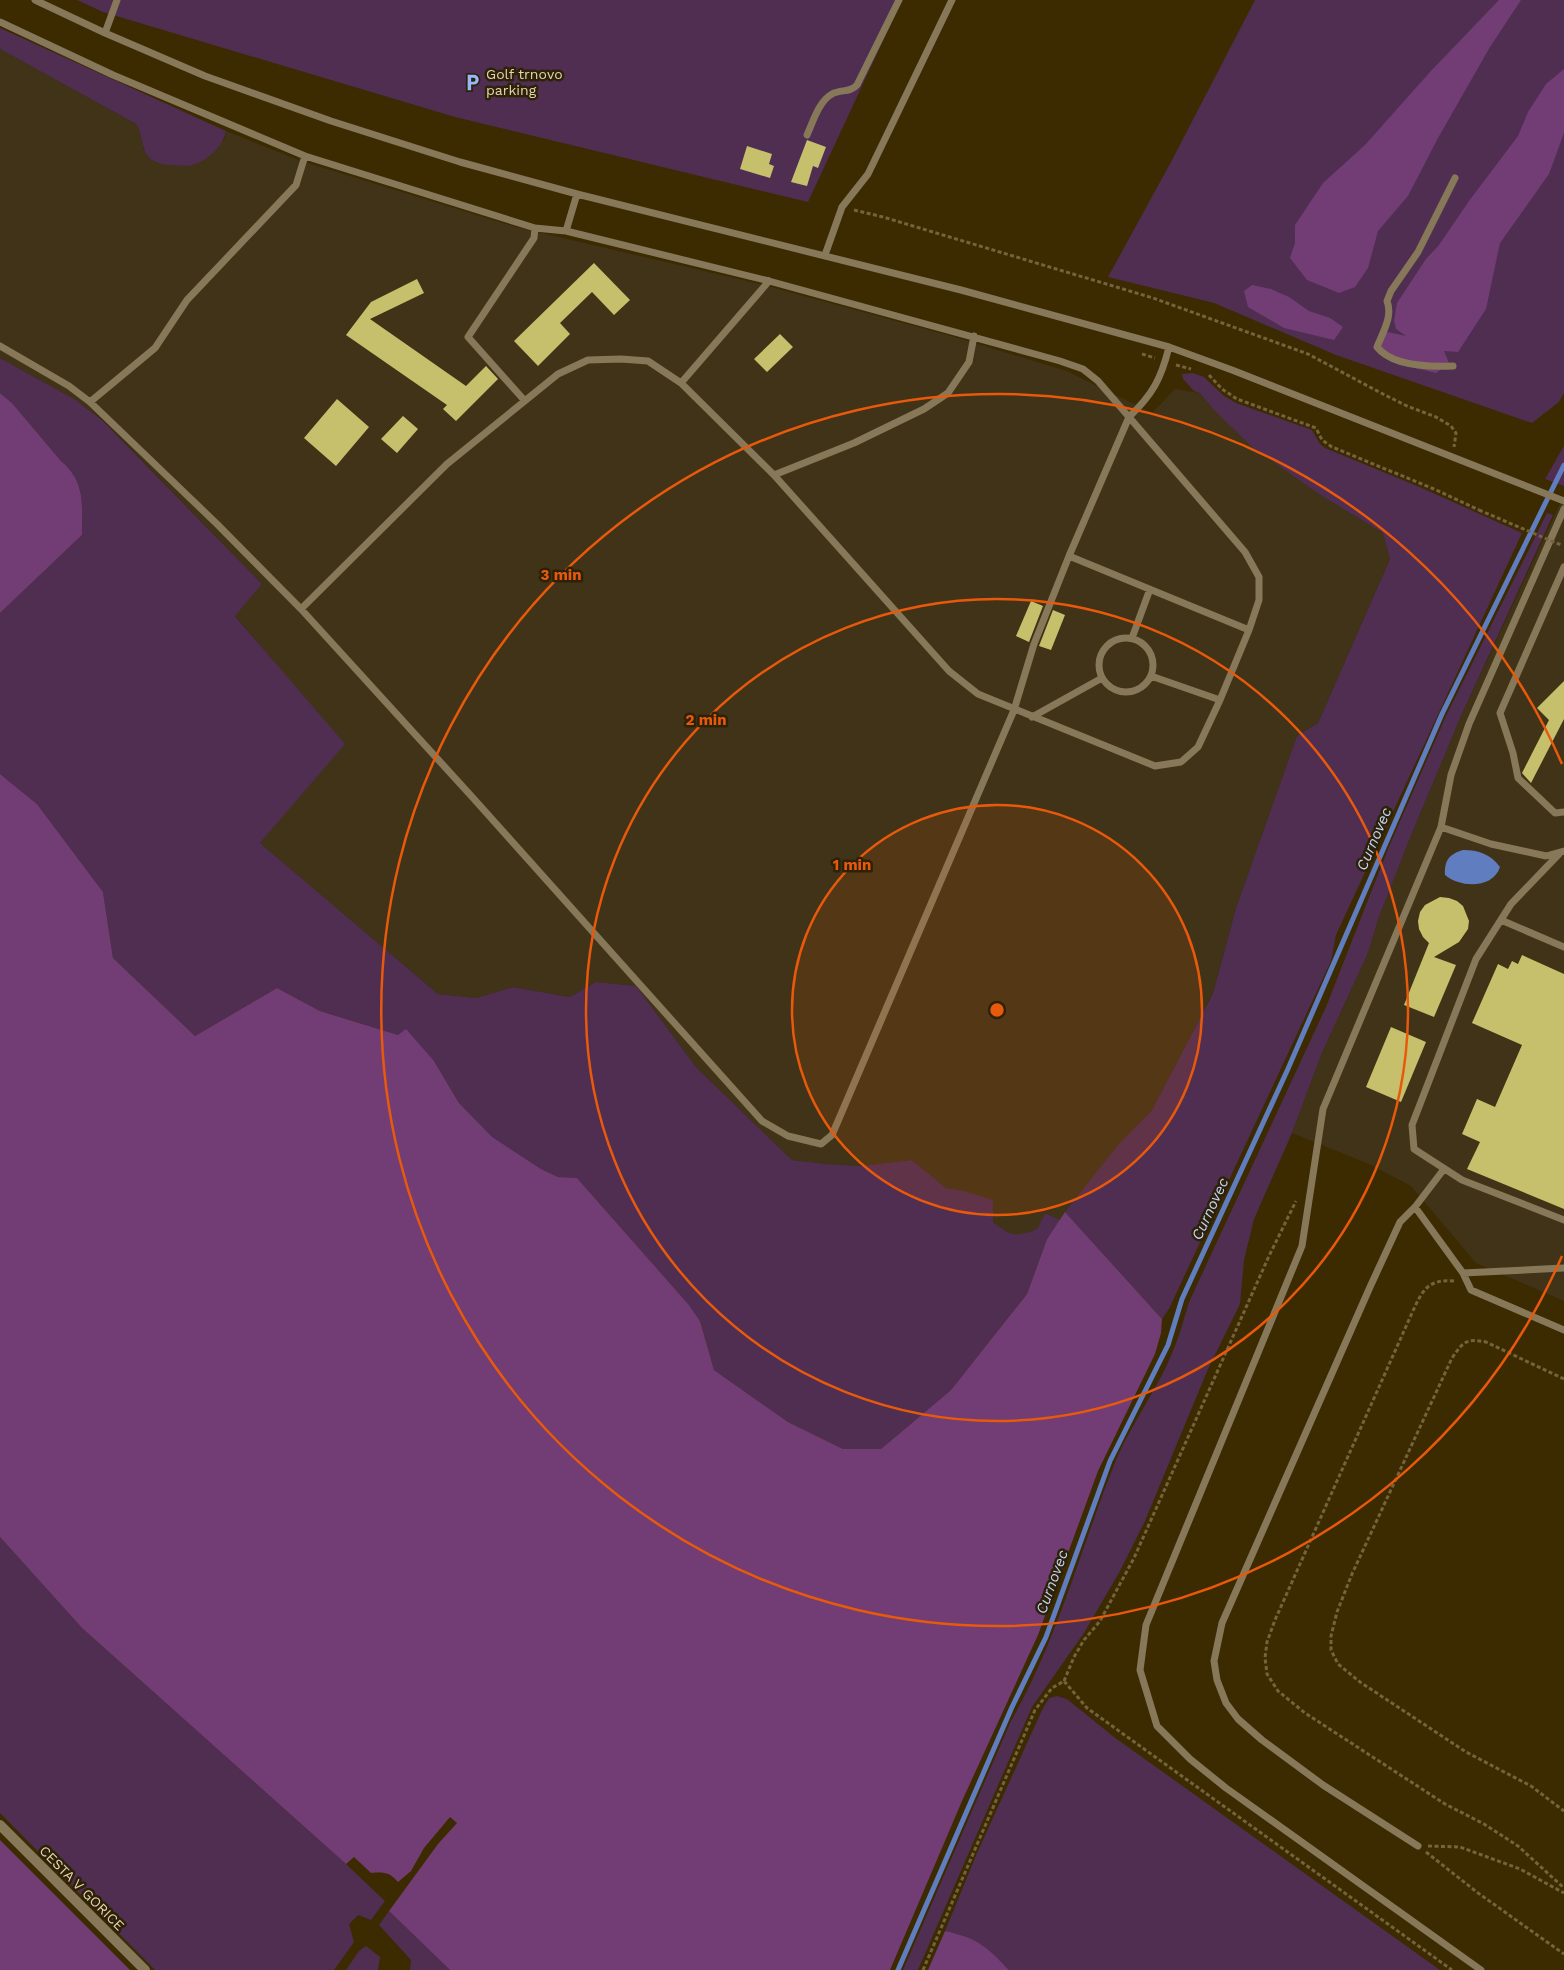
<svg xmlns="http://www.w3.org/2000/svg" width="1564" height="1970" font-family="'Work Sans',sans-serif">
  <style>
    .built { fill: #403317 }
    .green { fill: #4f2e51 }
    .forest { fill: #713d74 }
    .water { fill: #607dbf }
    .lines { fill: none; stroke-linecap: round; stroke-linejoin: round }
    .stream { stroke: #607dbf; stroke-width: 5 }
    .building { fill: #c6c06c }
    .path { stroke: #75633b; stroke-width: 3; stroke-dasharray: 4 2.5; stroke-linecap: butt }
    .service { stroke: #867859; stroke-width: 7 }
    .tertiary { stroke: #867859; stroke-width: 10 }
    .path-bridge { stroke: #75633b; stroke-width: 3; stroke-dasharray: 4 2.5; stroke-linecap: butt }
    .ring { fill: none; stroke: #e8590c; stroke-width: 2.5 }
    .labels { text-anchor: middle; stroke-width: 5; stroke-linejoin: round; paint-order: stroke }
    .poi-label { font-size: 14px; fill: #e7d5b0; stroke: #2d2208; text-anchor: start }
    .street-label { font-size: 14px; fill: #e7d5b0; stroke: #2d2208 }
    .water-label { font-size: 15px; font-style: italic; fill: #c4d5fa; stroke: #2d2208 }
    .centre { fill: #e8590c; stroke: #2d2208; stroke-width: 2.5 }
    .ring-label { font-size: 15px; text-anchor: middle; font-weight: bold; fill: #e8590c; stroke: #2d2208; stroke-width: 5; stroke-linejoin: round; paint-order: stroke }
  </style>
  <rect width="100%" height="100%" fill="#3c2a00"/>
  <path class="built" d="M0,49L136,124L141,132L144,150L224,140L226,131L301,161L516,227L764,285L958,338L1067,371L1152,413L1175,389L1200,393L1212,408L1322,496L1383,533L1390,559L1318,723L1297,736L1236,908L1213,992L1152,1110L1117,1146L1060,1220L1045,1213L1037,1229L1019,1236L1005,1233L960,1190L946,1188L912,1160L860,1166L826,1164L792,1160L696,1067L636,986L596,982L571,997L513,987L476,998L438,994L260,843L285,675L235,615L262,584L103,420L76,400L0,358Z
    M1564,495V1301L1476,1263L1411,1186L1369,1164L1292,1133L1321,1055L1368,953L1379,917L1412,833L1461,716Z"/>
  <path class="green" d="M77,0H902L808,202L455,117L103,12Z
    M1255,0H1564V393L1559,402L1532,423L1336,355L1214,303L1108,277L1171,162Z
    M0,28L226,131C223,146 208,161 192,165C187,167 179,165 173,165C164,165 155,164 148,156C141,148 143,134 136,124L0,49Z
    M0,358L76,400L103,421L262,584L235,616L345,744L260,843L438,994L476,998L513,987L570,997L596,982L636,986L696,1067L792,1160L826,1164L860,1166L912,1160L946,1188L960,1190L993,1200V1222C1011,1237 1016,1237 1037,1229L1045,1213L1060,1220L1047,1239L1027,1294L951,1390L881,1449H843L788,1422L714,1370L700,1321L689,1305L577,1178L558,1177L541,1169L492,1138L459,1103L434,1061L398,1035L320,1011L277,988L195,1036L113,958L103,892L37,804L0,774V613L82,535C82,505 86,482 61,461L12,403L0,393Z
    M1193,373L1204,377L1224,396L1236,403L1312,430L1320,444L1325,448L1422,488L1522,533L1336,935L1331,961L1169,1309L1162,1319L1065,1212L1117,1146L1152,1110L1213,993L1236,908L1297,736L1318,723L1390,559L1383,533L1322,496L1252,447L1212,408L1200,393L1194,391L1183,379L1182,374Z
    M1564,446V486L1545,479Z
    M1547,513L1553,515L1461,716L1412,833L1379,917L1368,953L1321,1055L1292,1133L1254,1219L1244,1260L1240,1304L1208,1369L1145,1521L1120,1571L1084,1633L1032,1707L918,1970H903L1011,1721C1058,1639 1081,1547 1116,1460C1129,1430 1148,1402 1163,1373C1175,1350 1182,1326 1189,1302L1326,1007L1388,849L1446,716Z
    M0,1537L82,1628L346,1864L385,1901L371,1920L358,1915L349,1924L354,1942L334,1970H155L0,1813Z
    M1057,1696L1067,1699L1114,1737L1440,1970H1009C986,1946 978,1938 945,1931L977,1853L1043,1708L1049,1698Z
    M389,1911L450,1970H410L411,1960L379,1925Z
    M366,1946L380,1957L378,1970H346L359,1951Z"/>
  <path class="forest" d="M1499,0H1521L1490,47L1438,138L1408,196L1378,231L1368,268L1355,287L1339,293L1307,280L1290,258L1295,243V225L1323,183L1365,145L1430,72Z
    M1564,69V133L1549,174L1500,243L1486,309L1458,352L1444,351L1449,363L1436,373L1407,366L1385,357L1378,340L1388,332L1406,336L1396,329L1394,321L1397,303L1426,259L1439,245L1469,201L1518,136L1528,112L1546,84Z
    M1252,285L1271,289L1289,297L1309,311L1330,318L1343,327L1334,340L1284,328L1248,307L1244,291Z
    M0,393L12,403L61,461C86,482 82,505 82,535L0,613Z
    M0,774L37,804L103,892L113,958L195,1036L277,988L320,1011L398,1035L406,1029L434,1061L459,1103L492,1137L541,1169L558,1177L577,1178L689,1305L700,1321L714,1370L788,1422L843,1449H881L951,1390L1027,1294L1047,1239L1065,1212L1162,1319L1161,1333L1155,1354L1098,1471L1038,1635L962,1801L890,1970H450L389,1911L438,1844L457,1823L450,1817L424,1848L411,1871L398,1882C389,1872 384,1872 371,1873L354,1857L346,1864L82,1628L0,1537Z
    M0,1840L130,1970H0Z
    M945,1931C978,1938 986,1946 1009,1970H928Z"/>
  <path class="water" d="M1463,850C1479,850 1490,854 1500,867C1493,889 1460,888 1445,875C1444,861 1449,854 1463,850Z"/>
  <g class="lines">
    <path class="stream" d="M898,1970L1012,1707L1046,1637L1110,1461L1168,1345L1182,1299L1287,1071L1442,714L1564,465"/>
  </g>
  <path class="building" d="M807,140L826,147L818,168L813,166L807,186L791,182Z
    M747,146L772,154L769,164L774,166L770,178L740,169Z
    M594,263L630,300L614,315L592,292L560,323L570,334L538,366L514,341Z
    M417,279L424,293L370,319L466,386L486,366L498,379L456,421L443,409L447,405L346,335L371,302Z
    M780,334L793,347L767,372L754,359Z
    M337,399L369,427L336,466L304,438Z
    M403,416L418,429L397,453L381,439Z
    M1031,601L1043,606L1029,642L1016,636Z
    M1053,610L1065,615L1051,650L1039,646Z
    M1564,681V719L1531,783L1522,773L1549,720L1537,708Z
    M1440,897L1449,898L1457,901L1463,906L1469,921L1468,929L1459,942L1434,957L1456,965L1434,1017L1404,1005L1429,943L1423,937L1419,929L1418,921L1420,912L1425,905Z
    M1522,955L1564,974V1209L1467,1169L1480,1142L1462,1134L1477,1099L1495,1107L1522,1045L1472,1023L1498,964L1508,969L1512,961L1518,964Z
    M1391,1027L1426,1042L1401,1102L1366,1087Z"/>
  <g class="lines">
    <path class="path" d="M854,210L883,217L1153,298L1308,354L1381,393L1407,406L1436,417L1451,426L1456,433L1454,447
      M1142,354L1155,358
      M1176,365L1191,369
      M1209,375L1222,389L1237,399L1316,428L1322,440L1332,447L1434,489L1479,510
      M1454,1281C1427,1279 1422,1291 1412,1313L1275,1620L1267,1642L1265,1658L1267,1674L1278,1691L1305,1713L1445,1804L1484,1824L1518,1846L1564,1888
      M1564,1379L1486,1342C1466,1338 1463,1342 1452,1358L1352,1574L1337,1612L1331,1636V1650L1338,1664L1360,1682L1466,1752L1531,1786L1564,1811
      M1064,1681L1074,1657L1084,1640L1100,1621L1134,1558L1269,1256L1296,1201
      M1428,1846L1460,1847L1520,1869L1564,1893
      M1426,1852L1478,1893L1564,1954
      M923,1970L1035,1710L1052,1688L1064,1681L1087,1708L1452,1970"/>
    <path class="service" d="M35,0L105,33L205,76L331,121L460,162L577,194L961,290L1169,347L1232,370L1564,501
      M0,22L113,75L305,156L535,228L566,231L769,281L1060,361L1083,369L1098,381L1129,417L1069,556L1034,644L1014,710L832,1135L821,1144L788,1136L762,1121L474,799L301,609L217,524L90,402L69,386L0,346
      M105,33L117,0
      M807,135C813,122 819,101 832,94C841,89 850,93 857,85L899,0
      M566,231L577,194
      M825,255L842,207L868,174L952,0
      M1453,366C1430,367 1392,366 1377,347C1383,332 1393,316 1387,301L1391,291L1418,252L1455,178
      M681,383L769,281
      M525,401L468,337L534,238L535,228
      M90,402L155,348L187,300L296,185L305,156
      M774,475L854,443L924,409L948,393L969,362L974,336
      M1069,556L1249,630
      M1564,567L1500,713L1513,753L1518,778L1555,813L1564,812
      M301,609L447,464L558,374L588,360L621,359L648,361L681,383L774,475L949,671L978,694L1155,766L1181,762L1198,747L1220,700L1249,630L1259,600V577L1245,552L1129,417C1153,394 1161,379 1169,347
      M1099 665a27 27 0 1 1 54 0a27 27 0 1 1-54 0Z
      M1132,638L1150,589
      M1151,676L1220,700
      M1032,717L1102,678
      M1441,827L1491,844L1546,856L1564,851
      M1559,854L1511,904L1476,959L1412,1125L1414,1149L1462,1180L1564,1220
      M1501,920L1564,947
      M1444,1169L1415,1207L1463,1273L1471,1290L1564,1330
      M1415,1207L1400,1222L1370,1287L1222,1623L1214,1661L1217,1680L1226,1703L1238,1719L1262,1740L1323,1785L1418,1846
      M1463,1273L1564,1268
      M1481,1970L1226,1788L1190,1759L1157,1726L1140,1670L1146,1625L1302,1246L1323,1109L1441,827L1451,775L1469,724L1564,509"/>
    <path class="tertiary" d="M0,1825L145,1970"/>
    <path class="path-bridge" d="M1479,510L1561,545"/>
  </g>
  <circle cx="997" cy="1010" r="205" fill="#e8590c" fill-opacity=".12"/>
  <g class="ring">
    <circle cx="997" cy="1010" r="205"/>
    <circle cx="997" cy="1010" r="411"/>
    <path d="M1562 1256A616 616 0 1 1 1562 764"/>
  </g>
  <defs>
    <symbol id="parking-bare" viewBox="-9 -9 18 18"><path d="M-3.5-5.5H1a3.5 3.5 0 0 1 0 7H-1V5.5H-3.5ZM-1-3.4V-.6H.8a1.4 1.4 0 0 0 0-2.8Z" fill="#96b6fd" stroke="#2d2208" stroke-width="2.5" paint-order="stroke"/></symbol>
  </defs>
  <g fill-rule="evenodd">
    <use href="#parking-bare" x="460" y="70" width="25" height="25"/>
  </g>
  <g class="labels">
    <g class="poi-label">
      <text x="486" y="79">Golf trnovo<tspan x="486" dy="16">parking</tspan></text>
    </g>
    <g class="street-label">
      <text transform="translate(82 1888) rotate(45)" y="5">CESTA V GORICE</text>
    </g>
    <g class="water-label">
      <text transform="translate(1374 839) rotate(-67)" y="5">Curnovec</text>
      <text transform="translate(1210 1209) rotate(-65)" y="5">Curnovec</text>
      <text transform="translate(1052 1582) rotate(-70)" y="5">Curnovec</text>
    </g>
  </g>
  <circle cx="997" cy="1010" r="8" class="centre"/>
  <g class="ring-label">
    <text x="561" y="580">3 min</text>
    <text x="706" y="725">2 min</text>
    <text x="852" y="870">1 min</text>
  </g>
</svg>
